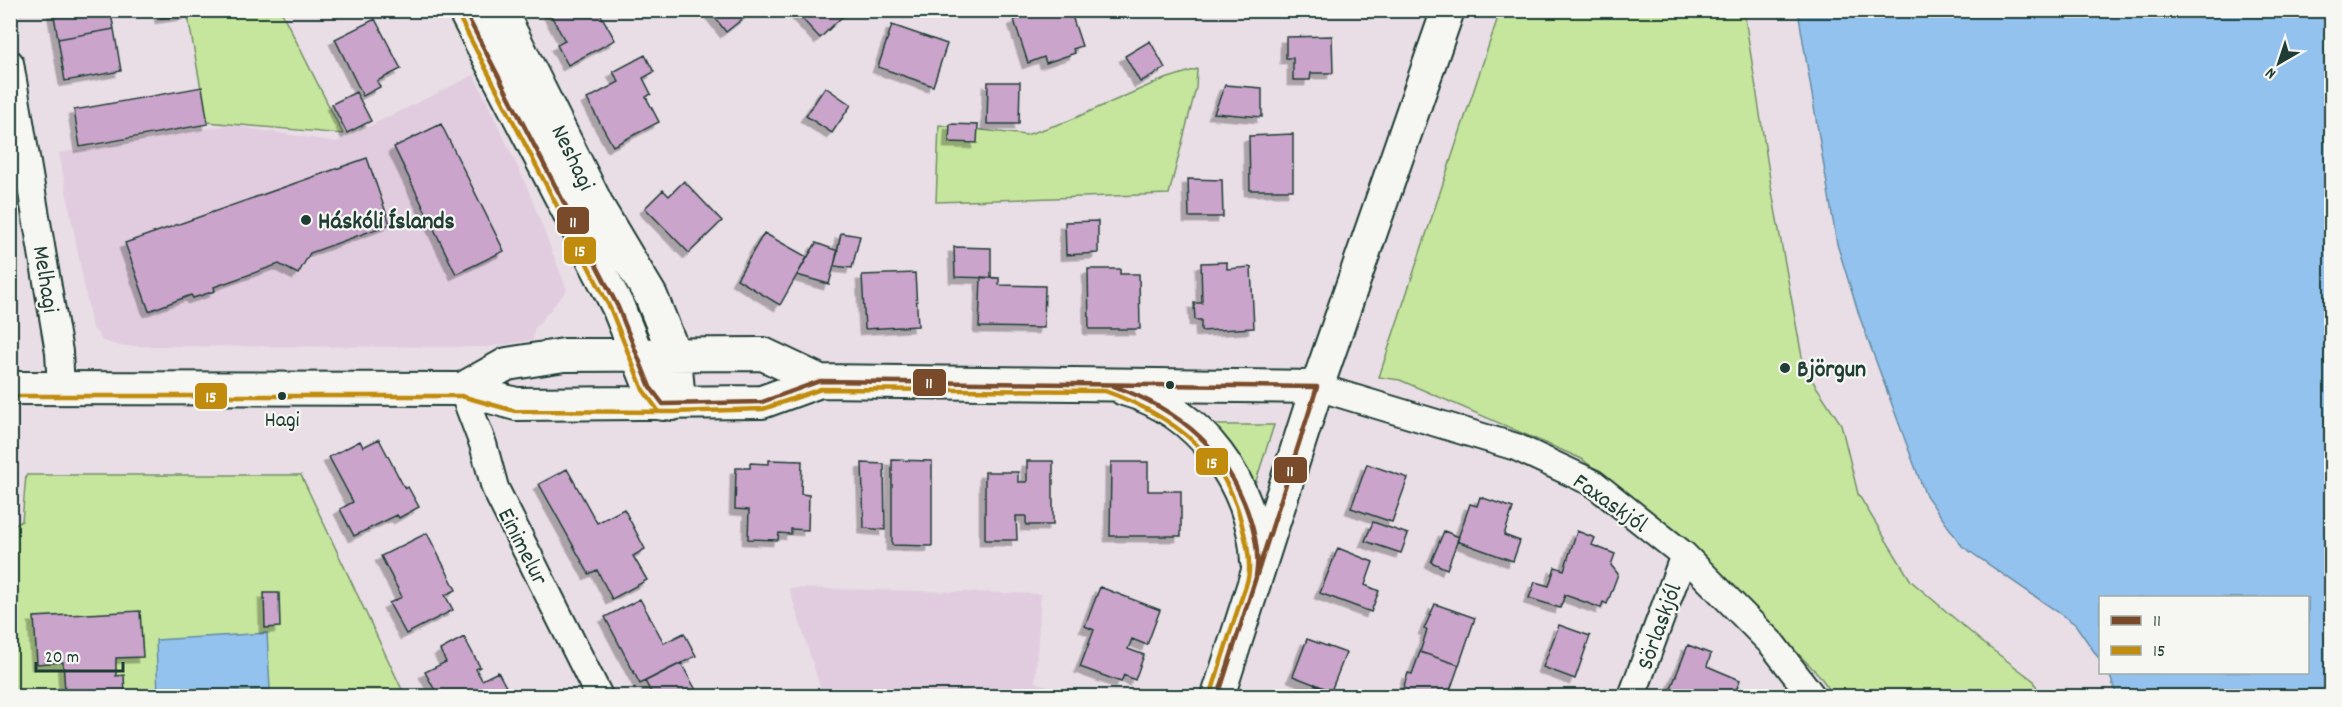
<svg xmlns="http://www.w3.org/2000/svg" width="2342" height="707" font-family="Dekko,sans-serif">
  <style>
    .built { fill: #e0ccde }
    .green { fill: #c6e59d; stroke: #729168; stroke-width: 1.5 }
    .water { fill: #94c2ee; stroke: #658da4; stroke-width: 1.5 }
    .building { fill: #caa4cb; stroke: #1f3d34; stroke-width: 1.5; filter: url(#shadow) }
    .lines { fill: none; stroke-linecap: round; stroke-linejoin: round }
    .minor-casing { stroke: #1f3d34; stroke-width: 30 }
    .tertiary-casing { stroke: #1f3d34; stroke-width: 36 }
    .minor { stroke: #f6f6f2; stroke-width: 26 }
    .tertiary { stroke: #f6f6f2; stroke-width: 32 }
    .bus-1-casing { stroke: #f6f6f2; stroke-width: 9 }
    .bus-2-casing { stroke: #f6f6f2; stroke-width: 9 }
    .bus-1 { stroke: #7a4b2a; stroke-width: 4.5 }
    .bus-2 { stroke: #c18c0d; stroke-width: 4.5 }
    .poi-dot { fill: #1f3d34; stroke: #f6f6f2; stroke-width: 2 }
    .labels { text-anchor: middle; stroke-width: 4.5; stroke-linejoin: round; paint-order: stroke }
    .bus-label { font-size: 22px; fill: #1f3d34; stroke: #f6f6f2 }
    .street-label { font-size: 24px; fill: #1f3d34; stroke: #f6f6f2 }
    .poi-label { font-size: 24px; font-weight: bold; fill: #1f3d34; stroke: #f6f6f2; text-anchor: start }
    .line-badge { stroke: #f6f6f2; stroke-width: 2 }
    .badge-label { font-size: 16px; text-anchor: middle; font-weight: bold; fill: #fff }
  </style>
  <defs>
    <filter id="shadow"><feDropShadow dx="-5.5" dy="5.5" stdDeviation="0" flood-color="#0004"/></filter>
  </defs>
  <rect width="100%" height="100%" fill="#e9dde6"/>
  <filter id="ink" filterUnits="userSpaceOnUse"><feTurbulence type="fractalNoise" baseFrequency=".0167" numOctaves="2"/><feDisplacementMap in="SourceGraphic" scale="12" xChannelSelector="R" yChannelSelector="G"/><feConvolveMatrix kernelMatrix="1 2 1 2 8 2 1 2 1" color-interpolation-filters="sRGB"/></filter>
  <g filter="url(#ink)">
    <path class="built" d="M474,75L527,187L567,290L534,329L533,340L486,347L120,346L103,341L92,327L59,153L228,125L337,142Z
      M789,588L1041,594L1035,682L1075,696H823Z"/>
    <path class="green" d="M187,11H281L343,134L207,122Z
      M1500,11H1744L1772,192L1804,368L1841,424L1858,494L1911,581L1982,642L2034,681L2040,696H1834L1819,675L1722,576L1582,459L1400,380L1379,377Z
      M1197,69L1196,88L1169,194L936,202L939,125L1026,135L1068,121L1159,81Z
      M1209,425H1274L1254,487Z
      M26,475H301L405,696H11V527L22,521Z"/>
    <path class="water" d="M1798,11H2331V696H2117L2109,673L2308,672V598H2100V660L2075,624L1962,546L1925,494L1860,318L1837,244Z
      M267,633L270,689L211,693L207,696H158L156,640Z"/>
    <path class="building" d="M53,10H110L114,29L58,39Z
      M159,10H187V14L161,18Z
      M548,10H598L615,40L568,65L557,45L565,41Z
      M709,10H748L750,13L726,32Z
      M794,10H849L820,38Z
      M1031,10H1070L1082,46L1073,49L1075,53L1046,63L1044,57L1028,63L1014,20L1032,14Z
      M375,19L401,69L377,81L380,87L363,96L335,39Z
      M892,25L947,44L933,86L878,67Z
      M114,29L121,71L65,81L58,39Z
      M1332,36L1333,73H1311L1310,80H1293V58H1286V37Z
      M1150,41L1165,68L1140,82L1125,56Z
      M645,55L654,72L643,78L651,94L646,97L659,122L613,146L587,99L619,82L613,72Z
      M988,82H1020L1019,124H987Z
      M1225,85L1262,88V117L1214,113Z
      M202,87L208,124L80,147L74,110Z
      M825,87L851,105L832,133L806,116Z
      M356,92L371,121L347,133L332,104Z
      M441,124L504,251L456,274L394,147Z
      M950,124L978,125L977,143L949,142Z
      M1293,134V190H1250L1249,136Z
      M367,158L390,224L310,253L298,274L279,264L214,287L215,291L193,298L191,295L149,311L125,243Z
      M1188,179L1222,180L1223,217H1189Z
      M684,181L722,221L689,253L645,208L663,190L669,196Z
      M1098,221V253L1066,255L1065,222Z
      M764,233L807,257L780,305L737,279Z
      M841,233L860,236L852,268L834,266Z
      M816,243L838,251L829,284L797,275Z
      M954,247L991,248V278L955,277Z
      M1227,262V269L1251,267L1254,328L1201,331V320H1195L1194,303H1202L1201,263Z
      M1088,269H1120V274H1139L1140,329H1089Z
      M915,273L918,326L865,329L862,275Z
      M981,277L999,278V285L1045,286L1044,328L979,327Z
      M10,282H14L15,335H10Z
      M379,439L405,489L408,487L419,507L399,518L397,515L354,536L340,509L353,502L329,457L360,441L363,447Z
      M769,460L802,461L801,494L809,495L808,530L791,529V534L779,533L778,540L748,539L749,510L735,509L736,468H750V463L769,464Z
      M892,460L932,461V546L892,545Z
      M1027,461H1053V525H1026V516H1016L1017,540H985V472H1018V482H1027Z
      M1111,462H1148V491H1181V536H1110Z
      M862,463L884,464L885,530L864,528Z
      M1367,464L1408,478L1392,522L1351,508Z
      M567,469L597,523L624,509L645,549L633,556L647,580L612,599L597,570L589,574L539,484Z
      M10,486L14,487V515H10Z
      M1480,497L1513,508L1504,535L1520,541L1513,561L1457,541L1470,504L1477,506Z
      M1373,522L1408,534L1401,553L1365,541Z
      M1444,531L1459,537L1447,569L1431,562Z
      M1577,531L1595,538L1592,545L1615,554L1611,565L1618,574L1607,604L1603,602L1601,608L1565,595L1560,608L1529,598L1535,582L1549,586L1555,567L1564,570Z
      M427,533L456,590L445,595L453,610L406,634L389,603L402,597L381,556Z
      M1338,548L1373,562L1365,585L1379,591L1371,612L1320,593Z
      M1100,587L1160,610L1147,645L1132,639L1128,649L1144,655L1135,680L1124,675L1121,682L1080,667L1094,630L1085,626Z
      M264,593H279L280,627L265,628Z
      M640,599L664,643L684,633L696,656L640,684L605,617Z
      M1435,604L1475,618L1459,665L1420,652L1427,630L1424,629Z
      M140,611L143,657L116,658V676L124,675L125,696H52L51,692L65,691L63,662L37,664L34,617Z
      M1559,625L1590,636L1575,679L1543,667Z
      M464,637L480,667L476,669L482,680L498,672L511,696H438L425,672L446,662L440,650Z
      M1307,639L1346,653L1331,691L1293,676Z
      M1688,645L1711,654L1707,666L1740,680L1734,696H1668Z
      M1420,652L1459,665L1448,696H1404L1405,693L1402,692L1408,673L1412,674Z
      M681,663L697,692L689,696H653L645,681Z
      M1315,684L1331,691L1346,696H1310Z"/>
    <g class="lines">
      <defs>
        <path id="minor" d="M10,63L59,352L61,388
          M1317,387L1516,447L1593,483L1684,555L1772,644L1812,696
          M462,389L483,444L495,488L599,696
          M1632,696L1684,555"/>
        <path id="tertiary" d="M464,10L618,307L650,387L663,404
          M500,10L599,209L651,296L675,356L678,391L673,404
          M10,388L462,389L516,404L762,402L820,381L1317,387
          M462,389L507,364L564,355L763,354L820,381
          M1124,389C1199,410 1254,484 1257,562
          M1218,696L1317,387L1448,10"/>
      </defs>
      <use href="#minor" class="minor-casing"/>
      <use href="#tertiary" class="tertiary-casing"/>
      <use href="#minor" class="minor"/>
      <use href="#tertiary" class="tertiary"/>
      <defs>
        <path id="bus-1" d="M464,10L618,307L650,387L663,404L762,402L820,381L1317,387L1218,696
          M1113,386C1176,408 1226,448 1248,513C1255,533 1260,555 1256,576"/>
        <path id="bus-2" d="M457,13L611,310L643,390L657,409
          M10,396H461L515,411L673,412L763,409L821,389L1105,391C1169,414 1224,452 1241,521C1245,537 1250,554 1249,571C1249,582 1242,595 1239,606C1229,635 1220,664 1211,694"/>
      </defs>
      <use href="#bus-1" class="bus-1-casing"/>
      <use href="#bus-2" class="bus-2-casing"/>
      <use href="#bus-1" class="bus-1"/>
      <use href="#bus-2" class="bus-2"/>
    </g>
  </g>
  <g class="poi-dot">
    <circle cx="306" cy="220" r="6"/>
    <circle cx="1785" cy="368" r="6"/>
    <circle cx="1170" cy="385" r="5"/>
    <circle cx="282" cy="396" r="5"/>
  </g>
  <g class="labels">
    <g class="bus-label">
      <text x="282" y="426">Hagi</text>
    </g>
    <g class="street-label">
      <text transform="translate(574 157) rotate(64)" y="8">Neshagi</text>
      <text transform="translate(47 279) rotate(81)" y="8">Melhagi</text>
      <text transform="translate(1611 502) rotate(35)" y="8">Faxaskjól</text>
      <text transform="translate(524 546) rotate(63)" y="8">Einimelur</text>
      <text transform="translate(1658 626) rotate(-70)" y="8">Sörlaskjól</text>
    </g>
    <g class="poi-label">
      <text x="318" y="228">Háskóli Íslands</text>
      <text x="1797" y="376">Björgun</text>
    </g>
  </g>
  <g class="line-badge">
    <rect x="556" y="206" width="34" height="29" rx="6" fill="#7a4b2a"/>
    <rect x="563" y="236" width="34" height="29" rx="6" fill="#c18c0d"/>
    <rect x="912" y="368" width="35" height="29" rx="6" fill="#7a4b2a"/>
    <rect x="194" y="382" width="34" height="28" rx="6" fill="#c18c0d"/>
    <rect x="1195" y="447" width="34" height="29" rx="6" fill="#c18c0d"/>
    <rect x="1273" y="456" width="35" height="28" rx="6" fill="#7a4b2a"/>
  </g>
  <g class="badge-label">
    <text x="573" y="227">11</text>
    <text x="580" y="256">15</text>
    <text x="929" y="388">11</text>
    <text x="211" y="402">15</text>
    <text x="1212" y="468">15</text>
    <text x="1290" y="476">11</text>
  </g>
  <rect width="2342" height="707" fill="none" stroke="#f6f6f2" stroke-width="36"/>
  <rect x="18" y="18" width="2306" height="671" fill="none" stroke="#1f3d34" stroke-width="2" filter="url(#ink)"/>
  <rect x="2099" y="596" width="210" height="78" fill="#f6f6f2" stroke="#a0aca6" stroke-width="1.5"/>
  <rect x="2111" y="616" width="30" height="9" fill="#7a4b2a" stroke="#a0aca6" stroke-width="1.5"/>
  <text x="2153" y="626" font-size="18" fill="#1f3d34">11</text>
  <rect x="2111" y="646" width="30" height="9" fill="#c18c0d" stroke="#a0aca6" stroke-width="1.5"/>
  <text x="2153" y="656" font-size="18" fill="#1f3d34">15</text>
  <g transform="translate(2279 63) rotate(219)" stroke="#f6f6f2" stroke-width="4.5" paint-order="stroke">
  <path d="M0-4.5L10 22L0 15L-10 22Z" fill="#1f3d34"/>
  <text y="-9" font-size="16" font-weight="bold" text-anchor="middle" fill="#1f3d34">N</text>
  </g>
  <path d="M36 662v9h87v-9" fill="none" stroke="#1f3d34" stroke-width="3"/>
  <text x="45" y="662" font-size="18" fill="#1f3d34" stroke="#f6f6f2" stroke-width="4.5" paint-order="stroke">20 m</text>
</svg>
